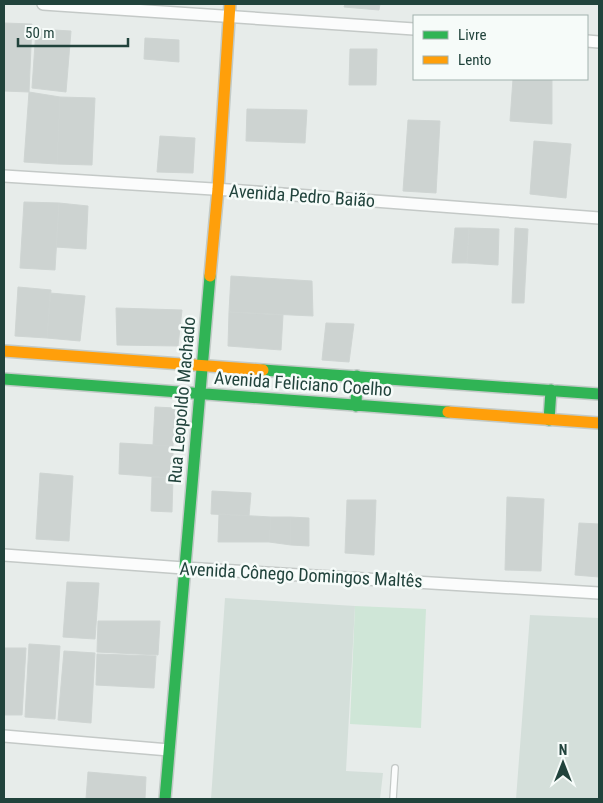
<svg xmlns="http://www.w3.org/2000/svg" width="603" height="803" font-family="'Roboto Condensed',sans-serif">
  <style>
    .built { fill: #d4dfda }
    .green { fill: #cfe6d7 }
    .building { fill: #cdd3d1; stroke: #cfd5d3 }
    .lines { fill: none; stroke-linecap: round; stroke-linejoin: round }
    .lane-casing { stroke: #c4c9c7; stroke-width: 8 }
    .street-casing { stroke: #c4c9c7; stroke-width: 14 }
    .fast-casing { stroke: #c2cac7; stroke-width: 14 }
    .slow-casing { stroke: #c2cac7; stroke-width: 14 }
    .lane { stroke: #fbfcfc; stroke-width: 5.5 }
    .street { stroke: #fbfcfc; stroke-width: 11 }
    .fast { stroke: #30b455; stroke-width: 11 }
    .slow { stroke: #ff9f0a; stroke-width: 11 }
    .labels { text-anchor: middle; stroke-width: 5; stroke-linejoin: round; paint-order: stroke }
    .street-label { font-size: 18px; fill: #21433c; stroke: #f6fbf9 }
  </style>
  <rect width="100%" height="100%" fill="#e7ecea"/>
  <path class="built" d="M225,598L355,606L346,771L383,773L380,799H211Z
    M530,615L599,618V799H516Z"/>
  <path class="green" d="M355,606L426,609L421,728L350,724Z"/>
  <path class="building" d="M345,4H380L379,10L344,7Z
    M4,23L32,24L29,92L4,91Z
    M36,29L71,31L66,92L32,88Z
    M145,38L179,40V62L144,59Z
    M350,49H377L376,85H349Z
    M513,79H552V124L510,121Z
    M29,92L60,97L57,164L24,162Z
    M60,97L95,98L92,165L57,164Z
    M247,109L307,110L305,143L246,141Z
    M408,120L440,121L436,193L403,191Z
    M160,136L195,138L193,173L157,172Z
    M534,141L571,144L566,198L530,194Z
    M24,202L59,203L55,270L20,268Z
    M59,203L88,206L86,249L56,247Z
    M455,228H469L467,263H452Z
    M469,228L499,229L498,265L467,263Z
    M515,228L528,229L524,303H512Z
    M231,276L312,281L313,316L229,312Z
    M18,287L51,290L47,338L15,336Z
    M50,293L85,296L80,341L47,338Z
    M116,308L182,310L178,346L117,345Z
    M229,312L283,315L281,350L228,346Z
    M326,323L354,324L349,362L322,360Z
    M155,407L175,408L173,446L153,445Z
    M120,443L173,446V478L119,474Z
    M40,473L73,476L69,541L36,539Z
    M152,477L173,478L172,512L151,511Z
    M212,491L251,493L249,516L211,514Z
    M507,497L544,499L541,571L505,570Z
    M347,500H376L374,555L345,553Z
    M219,514L271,517L269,542H218Z
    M271,517H290L291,545L269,542Z
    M290,517L309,518V546L291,545Z
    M579,523L599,524V577L575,575Z
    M67,582L99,583L95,639L63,637Z
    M98,621H160L158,655L97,652Z
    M29,644L60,646L55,719L25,717Z
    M4,648H26L22,715H4Z
    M64,651L95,653L91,723L58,720Z
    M97,654L156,656L154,688L96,685Z
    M88,772L146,777L145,799H86Z"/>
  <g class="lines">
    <defs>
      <path id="lane" d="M393,799L395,768"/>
      <path id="street" d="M43,4L414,29
        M587,41L599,42
        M4,176L229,190L599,218
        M4,555L184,568L599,593
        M4,736L169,750"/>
      <path id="fast" d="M263,370L599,394
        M4,379L448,412
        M356,406L357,376
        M549,420L551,390
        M165,799L210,276"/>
      <path id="slow" d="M210,276L218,189L230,4
        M4,351L263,370
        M448,412L599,423"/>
    </defs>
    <use href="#lane" class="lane-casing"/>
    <use href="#street" class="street-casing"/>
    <use href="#fast" class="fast-casing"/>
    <use href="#slow" class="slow-casing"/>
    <use href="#lane" class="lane"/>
    <use href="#street" class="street"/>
    <use href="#fast" class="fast"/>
    <use href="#slow" class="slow"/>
  </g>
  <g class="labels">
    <g class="street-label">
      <text transform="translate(302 196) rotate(4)" y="6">Avenida Pedro Baião</text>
      <text transform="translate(303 384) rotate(4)" y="6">Avenida Feliciano Coelho</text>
      <text transform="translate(182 400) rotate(-85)" y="6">Rua Leopoldo Machado</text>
      <text transform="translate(301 575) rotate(3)" y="6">Avenida Cônego Domingos Maltês</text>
    </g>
  </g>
  <rect width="603" height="803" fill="none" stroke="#21433c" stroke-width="10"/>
  <rect x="413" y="15" width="175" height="65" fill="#f6fbf9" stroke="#a1b1ad"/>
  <rect x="423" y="31" width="25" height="8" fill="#30b455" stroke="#a1b1ad"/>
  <text x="458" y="40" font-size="15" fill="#21433c">Livre</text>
  <rect x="423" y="56" width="25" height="8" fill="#ff9f0a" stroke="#a1b1ad"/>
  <text x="458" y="65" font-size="15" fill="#21433c">Lento</text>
  <g transform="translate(563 763)" stroke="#f6fbf9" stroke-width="4" paint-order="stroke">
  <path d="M0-4L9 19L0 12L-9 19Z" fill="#21433c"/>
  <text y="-8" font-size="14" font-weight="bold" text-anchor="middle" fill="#21433c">N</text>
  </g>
  <path d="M18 38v8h110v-8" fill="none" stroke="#21433c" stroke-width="2.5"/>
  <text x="25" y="38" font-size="15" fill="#21433c" stroke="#f6fbf9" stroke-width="4" paint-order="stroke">50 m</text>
</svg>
